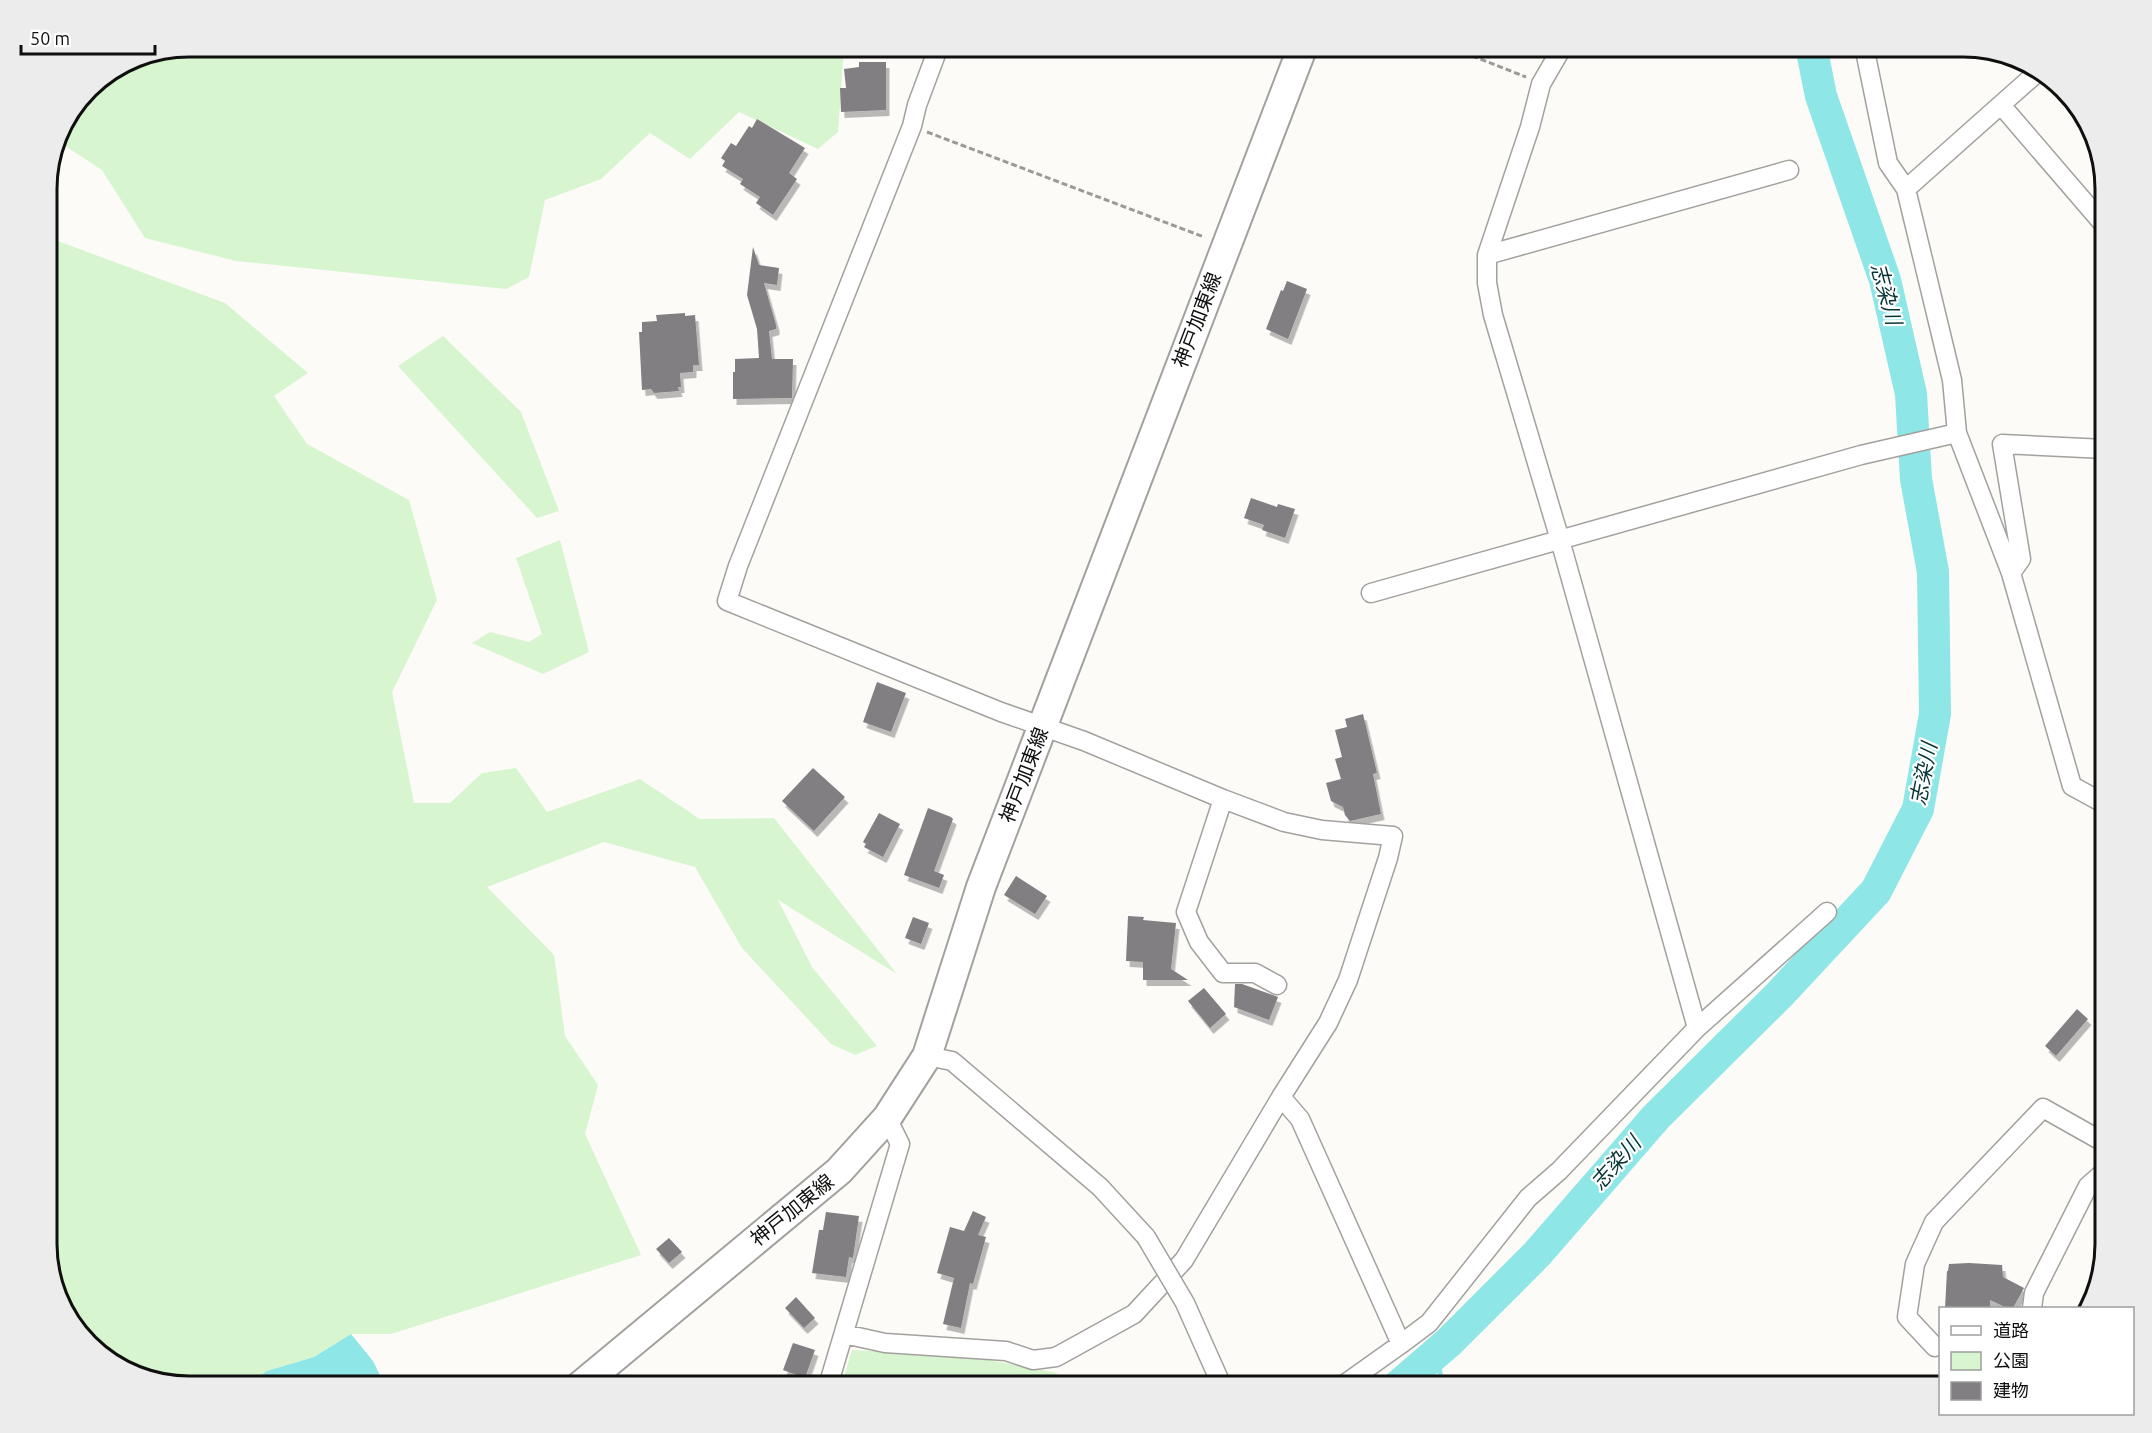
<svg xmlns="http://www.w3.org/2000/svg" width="2152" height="1433" font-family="Ubuntu,'Noto Sans JP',sans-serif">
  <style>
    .green { fill: #d7f5cf }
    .water { fill: #8ee7e6 }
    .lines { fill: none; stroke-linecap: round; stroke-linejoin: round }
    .stream { stroke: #8ee7e6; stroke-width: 5 }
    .river { stroke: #8ee7e6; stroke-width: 32 }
    .building { fill: #817f81; filter: url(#shadow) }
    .street-casing { stroke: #a3a19e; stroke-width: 21 }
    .primary-casing { stroke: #a3a19e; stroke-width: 32 }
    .path { stroke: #9b9a98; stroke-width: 3; stroke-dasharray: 6 3; stroke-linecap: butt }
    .street { stroke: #fff; stroke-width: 18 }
    .primary { stroke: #fff; stroke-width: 28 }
    .street-bridge-casing { stroke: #a3a19e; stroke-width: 21; stroke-linecap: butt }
    .street-bridge { stroke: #fff; stroke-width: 18 }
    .labels { text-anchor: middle; stroke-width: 4.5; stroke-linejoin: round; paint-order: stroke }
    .street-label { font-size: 20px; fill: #0f0f0e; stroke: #fff }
    .water-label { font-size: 21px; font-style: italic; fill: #063333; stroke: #fff }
    .rim { fill: none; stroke: #0f0f0e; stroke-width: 3 }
  </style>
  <defs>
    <filter id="shadow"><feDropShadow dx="3.5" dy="6" stdDeviation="0" flood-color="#0004"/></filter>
  </defs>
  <rect width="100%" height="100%" fill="#fdfbf8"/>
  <path class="green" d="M189,47H844L838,132L818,149L739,112L690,159L650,133L601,179L545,200L529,277L506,289L236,261L145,238L102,170L56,140L57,134L88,88L135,57Z
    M47,237L225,303L308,373L274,396L307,444L409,500L437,600L392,692L414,803H450L482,773L516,768L547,812L640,779L700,819L774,818L897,974L778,900L812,967L877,1046L855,1055L831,1044L742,948L695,867L604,842L487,887L554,955L565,1036L598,1085L585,1134L641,1255L391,1334H351L314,1357L267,1371L245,1386H189L110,1362L65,1315L47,1253Z
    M443,336L521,412L559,511L537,518L398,366Z
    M560,540L589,652L543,674L472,643L490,632L529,642L542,634L516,558Z
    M852,1350L967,1356L1058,1373L1039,1386H841Z"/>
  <path class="water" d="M351,1334L373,1361L385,1386H245L267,1371L314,1357Z"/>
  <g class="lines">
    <path class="stream" d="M1437,1353L1442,1386"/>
    <path class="river" d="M1398,1386L1449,1342L1537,1254L1656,1117L1779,995L1876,891L1918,809L1935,714L1933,572L1916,479L1911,394L1885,280L1821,96L1811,46"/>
  </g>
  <path class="building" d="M859,62H886V110L841,112L840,88H846L844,69L859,67Z
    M757,119L805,148L789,173L797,179L773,215L756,203L760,197L740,184L743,179L722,166L725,161L721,158L731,143L736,146L749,126L752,128Z
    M753,247L759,265L779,268L777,285L764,283L776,325V329L769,331L772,359H793L792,398L733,399V372H735V359L759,358L757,329L747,295Z
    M1287,281L1307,289L1288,339L1266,329L1281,290L1283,291Z
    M685,313V316L695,315L699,365H693V372L680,373L681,387H678L679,391L654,393L651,389L642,390L639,332H642V322L657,321L656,315Z
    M1251,498L1277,507L1278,504L1295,509L1285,538L1262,530L1264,525L1244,518Z
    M877,682L906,693L891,732L863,722Z
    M1363,714L1377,773L1373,774L1381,814L1350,821L1345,815L1343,807L1331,801L1326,783L1341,779L1335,759L1342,757L1335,730L1347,727L1345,719Z
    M813,768L845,797L814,831L782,801Z
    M928,808L951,817L953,819L934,871L944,875L939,888L904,875Z
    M879,813L900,824L883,857L864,847L866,844L863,842Z
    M1016,876L1047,896L1035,914L1004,895Z
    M1128,916L1144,917L1143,920L1176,923L1171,969L1188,980H1143V962L1126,961Z
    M913,917L929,923L921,944L905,938Z
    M1235,984H1242L1278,997L1269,1020L1234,1007Z
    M1204,988L1226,1014L1210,1028L1188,1001Z
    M2077,1009L2088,1019L2056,1056L2045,1046Z
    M973,1211L986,1217L978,1235L986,1237L973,1284L970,1283L961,1328L943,1324L954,1278L937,1273L950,1227L964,1231Z
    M826,1212L859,1216L853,1258L849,1257L846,1277L812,1273L819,1230H823Z
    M669,1238L682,1252L669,1263L656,1249Z
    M1969,1263L2002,1265L2003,1277L2024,1288L2013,1308H2007L1990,1300V1308H1945L1947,1271H1948L1949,1264Z
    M796,1297L815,1318L804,1328L785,1308Z
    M793,1343L815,1350L805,1378L783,1370Z"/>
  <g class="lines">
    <defs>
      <path id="street" d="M1864,46L1888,163L1906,189
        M2040,70L1906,189L1952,380L1957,433L2011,573L2072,786L2105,804
        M2001,105L2105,226
        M1487,255L1789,170
        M2011,573L2021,559L2002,444L2105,449
        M1371,593L1861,455L1957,433
        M1223,799L1186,912L1199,942L1223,973H1255L1277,985
        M1697,1028L1827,912
        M927,1056L952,1061L1100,1187L1146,1237
        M1281,1097L1300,1119L1401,1344L1429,1323L1528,1198L1559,1171L1697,1028L1560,540L1493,315L1487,283V255L1530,127L1541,84L1563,46
        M2032,1308L2034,1293L2088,1186L2105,1171
        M844,1334L885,1343L1006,1351L1033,1360L1056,1357L1134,1314L1184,1260L1281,1097L1328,1023L1348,980L1388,858L1393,836L1322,830L1284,822L1223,799L1084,741L1001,712L727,601L738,566L912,126L917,105L939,46
        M1935,1347L1907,1317L1915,1264L1934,1222L2043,1108L2105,1143
        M828,1386L900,1144L887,1118
        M1342,1386L1401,1344"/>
      <path id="primary" d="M580,1386L839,1171L887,1118L927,1056L981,887L1303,46"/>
    </defs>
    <use href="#street" class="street-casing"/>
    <use href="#primary" class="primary-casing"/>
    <path class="path" d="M1447,46L1526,77
      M927,132L1204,237"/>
    <use href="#street" class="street"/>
    <use href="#primary" class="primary"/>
    <defs>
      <path id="street-bridge" d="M1146,1237L1185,1303L1222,1386"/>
    </defs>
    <use href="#street-bridge" class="street-bridge-casing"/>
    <use href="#street-bridge" class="street-bridge"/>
  </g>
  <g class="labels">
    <g class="street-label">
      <text transform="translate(1197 320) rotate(-69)" y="7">神戸加東線</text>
      <text transform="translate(1024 775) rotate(-69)" y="7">神戸加東線</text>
      <text transform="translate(792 1210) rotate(-39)" y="7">神戸加東線</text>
    </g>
    <g class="water-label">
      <text transform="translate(1886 294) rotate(75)" y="7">志染川</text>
      <text transform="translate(1924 774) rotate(-79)" y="7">志染川</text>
      <text transform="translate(1616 1163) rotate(-49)" y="7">志染川</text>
    </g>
  </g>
  <path d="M0 0H2152V1433H0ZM189 57H1963A132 132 0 0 1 2095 189V1244A132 132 0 0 1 1963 1376H189A132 132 0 0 1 57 1244V189A132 132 0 0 1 189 57Z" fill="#ececec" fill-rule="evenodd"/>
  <path class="rim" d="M189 57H1963A132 132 0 0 1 2095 189V1244A132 132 0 0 1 1963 1376H189A132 132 0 0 1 57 1244V189A132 132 0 0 1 189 57Z"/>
  <rect x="1939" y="1307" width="195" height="108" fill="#ffffff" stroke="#9f9f9f" stroke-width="1.5"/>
  <rect x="1951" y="1326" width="30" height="9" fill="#ffffff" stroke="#9f9f9f" stroke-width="1.5"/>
  <text x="1993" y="1337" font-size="18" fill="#0f0f0e">道路</text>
  <rect x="1951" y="1352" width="30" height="18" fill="#d7f5cf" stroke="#9f9f9f" stroke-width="1.5"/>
  <text x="1993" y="1367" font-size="18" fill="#0f0f0e">公園</text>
  <rect x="1951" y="1382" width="30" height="18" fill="#817f81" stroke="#9f9f9f" stroke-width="1.5"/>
  <text x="1993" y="1397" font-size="18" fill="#0f0f0e">建物</text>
  <path d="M21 45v9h134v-9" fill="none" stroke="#0f0f0e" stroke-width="3"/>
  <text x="30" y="45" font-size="18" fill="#0f0f0e" stroke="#ffffff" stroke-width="4.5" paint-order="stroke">50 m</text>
</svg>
